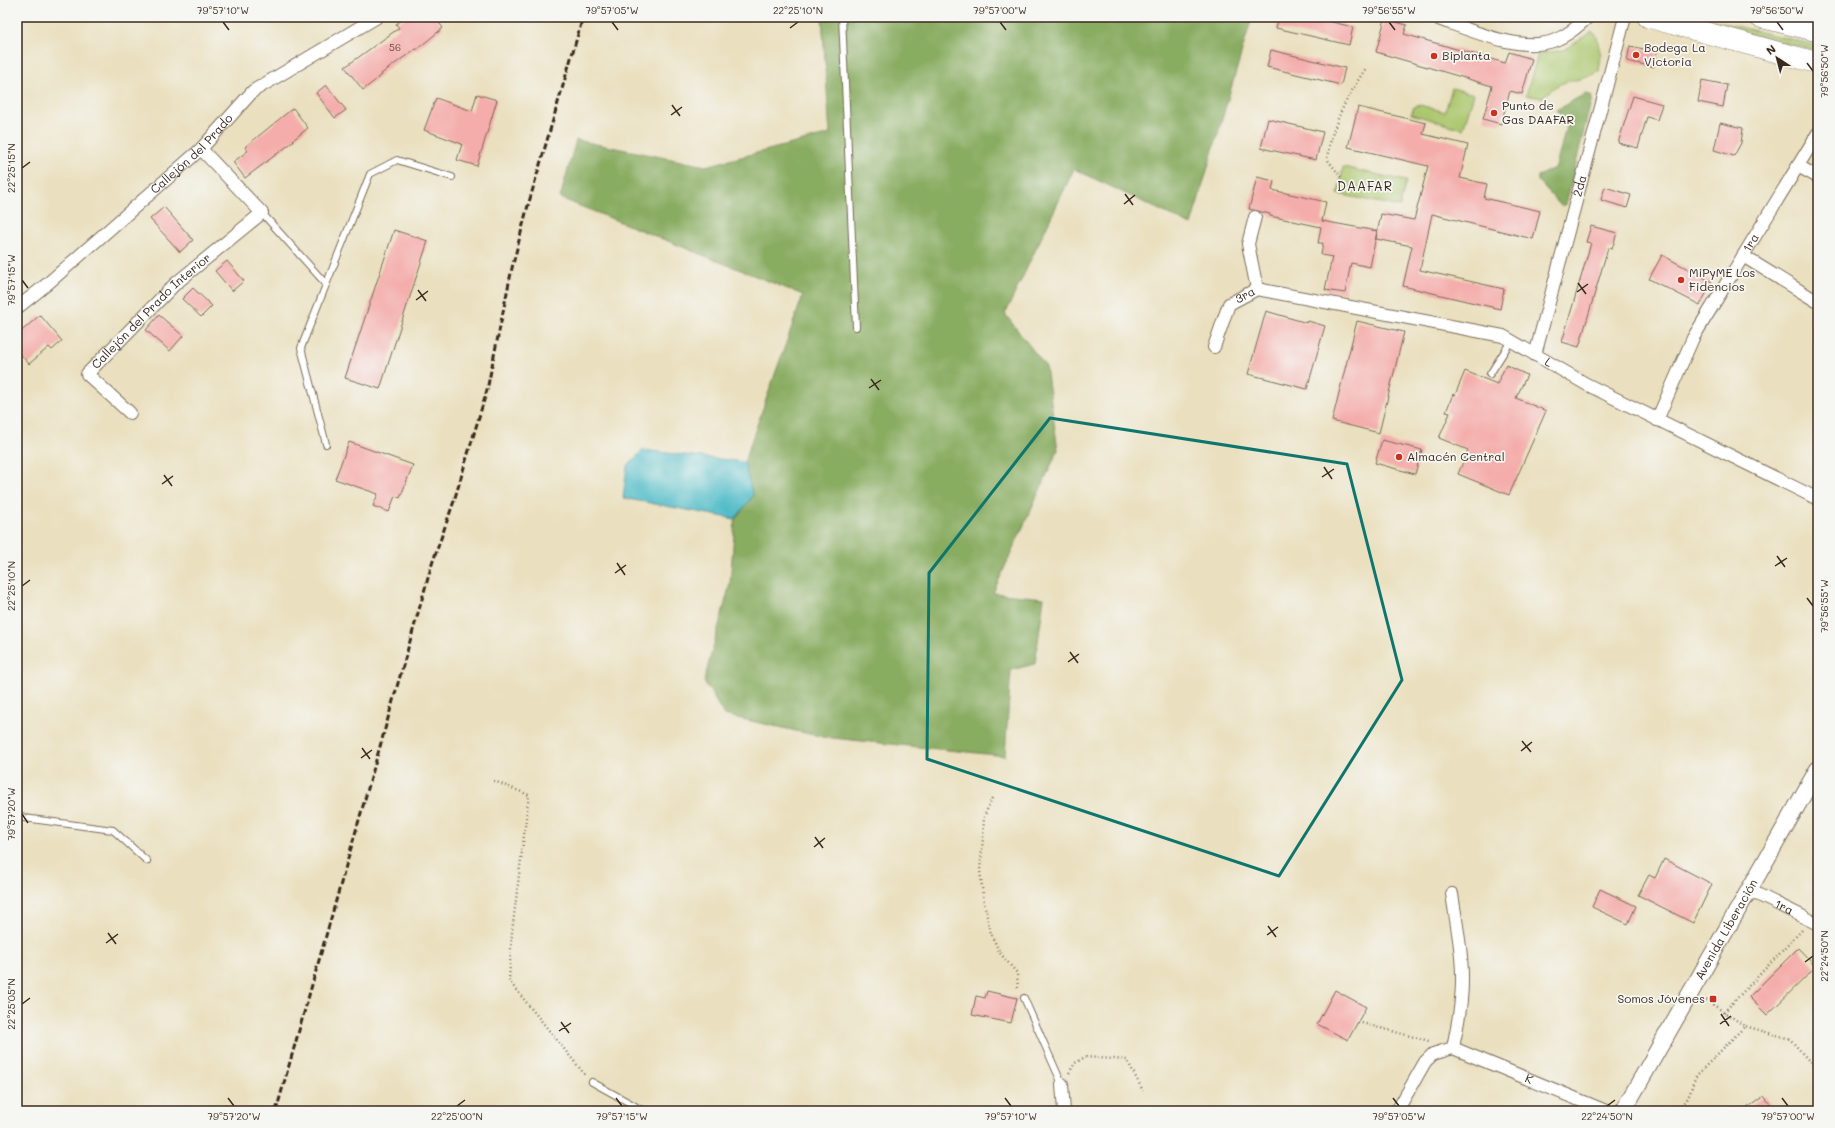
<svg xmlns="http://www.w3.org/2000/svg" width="1835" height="1128" font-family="Mali,sans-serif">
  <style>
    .green { fill: #abc76e; stroke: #737846 }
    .forest { fill: #88ac61; stroke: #626b40 }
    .water { fill: #4dbbc7; stroke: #447272 }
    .building { fill: #f4adab }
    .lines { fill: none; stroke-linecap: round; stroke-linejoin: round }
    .lane-casing { stroke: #786a56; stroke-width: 8 }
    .street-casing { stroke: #786a56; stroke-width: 14 }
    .secondary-casing { stroke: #786a56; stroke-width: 18 }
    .highway-casing { stroke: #786a56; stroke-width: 22 }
    .path { stroke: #786a56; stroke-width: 2.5; stroke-dasharray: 1 3; stroke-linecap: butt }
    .lane { stroke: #fff; stroke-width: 6 }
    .street { stroke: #fff; stroke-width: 12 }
    .secondary { stroke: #fff; stroke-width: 16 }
    .highway { stroke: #fff; stroke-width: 21 }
    .rail { stroke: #3b2a1e; stroke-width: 3; stroke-dasharray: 6 3; stroke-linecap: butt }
    .marked { fill: none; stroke: #0f766e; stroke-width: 3; stroke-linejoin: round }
    .ticks { fill: none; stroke: #3b2a1e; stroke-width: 1.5 }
    .poi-dot { fill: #c8321e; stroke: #f6f6f2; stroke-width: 1.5 }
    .labels { text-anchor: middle; stroke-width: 3.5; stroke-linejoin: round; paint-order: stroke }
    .number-label { font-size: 10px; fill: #694b41 }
    .poi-label { font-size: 12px; fill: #3b2a1e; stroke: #f6f6f2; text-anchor: start }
    .street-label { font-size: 12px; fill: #3b2a1e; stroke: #f6f6f2 }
    .neighbourhood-label { font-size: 13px; letter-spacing: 1px; fill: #3b2a1e; stroke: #f6f6f2 }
    .neatline { fill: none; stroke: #3b2a1e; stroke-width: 1.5 }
    .ticks-label { font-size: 10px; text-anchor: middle; fill: #3b2a1e }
  </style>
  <rect width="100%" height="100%" fill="#f6f6f2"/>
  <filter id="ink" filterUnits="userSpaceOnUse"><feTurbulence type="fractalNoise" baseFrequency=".025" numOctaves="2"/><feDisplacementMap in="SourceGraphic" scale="8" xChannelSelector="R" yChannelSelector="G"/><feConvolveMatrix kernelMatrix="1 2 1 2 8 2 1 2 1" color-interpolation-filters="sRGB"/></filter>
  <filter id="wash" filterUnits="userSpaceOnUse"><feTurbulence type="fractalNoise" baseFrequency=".012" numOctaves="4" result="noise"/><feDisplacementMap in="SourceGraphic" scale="16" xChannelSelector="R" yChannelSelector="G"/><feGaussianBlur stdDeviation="0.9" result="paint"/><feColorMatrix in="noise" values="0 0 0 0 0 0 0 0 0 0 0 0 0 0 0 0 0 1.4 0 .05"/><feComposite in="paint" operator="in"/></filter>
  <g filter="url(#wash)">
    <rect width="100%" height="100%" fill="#eae0bf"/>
    <path class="green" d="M1681,17H1699L1818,46V51Z
      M1592,32L1596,34L1601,55L1599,71C1587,80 1573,79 1560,84C1553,87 1548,93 1542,98L1526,95L1538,54L1563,50Z
      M1452,88L1474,94L1463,129L1411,114L1414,107L1420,105L1445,112Z
      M1343,167L1406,181L1400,207L1338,194Z"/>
    <path class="forest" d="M822,17H1252L1191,225L1074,169L1005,314L1046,367L1058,450L993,593L1044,598L1035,664L1011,670L1005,756L823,737L724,715L704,681L730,584L735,519L753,496L744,462L803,295L560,198L576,140L706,166L830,134Z
      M1585,94L1591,95L1592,98L1566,204L1561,206L1538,181V176L1556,167L1567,123L1556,110Z"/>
    <path class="water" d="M643,450L744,462L753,496L735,519L623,498L627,466Z"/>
    <g id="blocks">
      <path class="building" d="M406,17H435L443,28L416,50L415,49L381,74L382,75L363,90L345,67L399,28L396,24Z
        M1279,17H1311L1353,27L1349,45L1276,28Z
        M1385,19L1407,25L1404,34L1505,63L1509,52L1532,59L1522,94L1510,91L1501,124L1483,119L1492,86L1376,52Z
        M1630,46L1657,52L1654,67L1627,61Z
        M1271,50L1345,68L1341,85L1267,67Z
        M1702,80L1727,85L1723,107L1698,102Z
        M326,85L346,110L335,118L316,93Z
        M477,94L497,100L477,166L457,160L462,144L424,130L436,98L472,111Z
        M1633,96L1662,104L1657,120L1647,117L1638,148L1618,143Z
        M1358,107L1426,123L1423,134L1468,145L1460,178L1487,184L1484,198L1540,211L1533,239L1432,214L1420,270L1504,289L1500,309L1403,286L1412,246L1376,239L1381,214L1414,220L1428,166L1348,147Z
        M293,108L308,128L293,140L294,141L245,178L233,162L248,151L245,147Z
        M1268,119L1323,132L1316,160L1261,148Z
        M1720,123L1743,128L1741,143L1734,156L1714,150Z
        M1257,177L1274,181L1272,190L1326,202L1322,221L1377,231L1370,267L1351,263L1345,293L1325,290L1332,257L1321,255L1323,243H1318L1321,227L1270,216V214L1249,209Z
        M1605,187L1631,195L1627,208L1601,200Z
        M164,207L193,240L180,252L150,219Z
        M1591,226L1617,233L1612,249L1608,248L1579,347L1562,342L1591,243L1586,242Z
        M394,230L428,241L380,389L345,378Z
        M1662,255L1712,282L1700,305L1649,279Z
        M227,261L244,281L232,291L215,271Z
        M193,288L212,306L201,317L182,299Z
        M1266,311L1307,323L1308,321L1325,326L1307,389L1248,374Z
        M40,315L62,341L52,350L49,347L29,364L17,350V335Z
        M159,315L183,336L170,351L146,330Z
        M1357,321L1404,332L1379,433L1332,421Z
        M1506,365L1527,375L1516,398L1546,411L1509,495L1458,474L1468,450L1439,438L1450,413L1446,412L1453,394L1455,395L1465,371L1497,384Z
        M1382,440L1422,450L1415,474L1375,463Z
        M349,442L413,465L400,498L395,496L389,512L373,506L378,494L335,479Z
        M1664,859L1712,884L1693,923L1638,895L1649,875L1655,878Z
        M1600,889L1636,906L1628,924L1592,907Z
        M1798,948L1816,967L1767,1015L1749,997Z
        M1335,990L1366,1007L1348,1040L1317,1024Z
        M987,991L1017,998L1011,1023L972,1015L976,996L985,998Z
        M1764,1096L1775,1111H1743Z"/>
    </g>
  </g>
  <g filter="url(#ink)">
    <use href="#blocks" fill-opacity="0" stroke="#786a56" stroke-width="1"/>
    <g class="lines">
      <defs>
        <path id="lane" d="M842,17L856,327
          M262,213L326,284
          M1490,374L1511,341
          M326,444L301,348L370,174L397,160L452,177
          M17,813L24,818L113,830L147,861
          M1024,998L1062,1084
          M592,1082L644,1111"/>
        <g id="street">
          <path d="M1433,17C1466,28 1519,53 1553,41C1567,36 1577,27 1588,17"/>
          <path d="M1798,166L1818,177"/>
          <path d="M1743,256L1818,302"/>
          <path id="s1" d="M1257,289L1503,336L1586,384L1818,499"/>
          <path id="s2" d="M17,308L46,285L201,149L253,91L377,17"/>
          <path id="s3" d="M1214,347L1229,304L1257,289L1248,244L1255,217"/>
          <path id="s4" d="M1535,355L1625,17"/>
          <path id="s5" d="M130,413L87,374L175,284L262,213L201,149"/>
          <path id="s6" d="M1657,420L1693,338L1818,133"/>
          <path id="s7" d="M1749,890L1818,924"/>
          <path id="s8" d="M1453,1048L1606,1111"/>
          <path d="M1062,1084L1064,1111"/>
          <path d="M1397,1111L1425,1062L1433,1054L1453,1048C1456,1031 1460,1015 1461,999C1465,964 1457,928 1452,894"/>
        </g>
        <g id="secondary">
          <path id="s9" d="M1623,1111L1818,769"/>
        </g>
        <path id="highway" d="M1648,17L1818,63
          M1760,17L1818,31"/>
      </defs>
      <use href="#lane" class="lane-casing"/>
      <use href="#street" class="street-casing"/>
      <use href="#secondary" class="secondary-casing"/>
      <use href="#highway" class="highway-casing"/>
      <path class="path" d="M1341,177L1327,159C1332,124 1347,97 1366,68
        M494,781L529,795L512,932L509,981L586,1076
        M992,798L984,817L983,838L980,871L984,903L991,934L1000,953L1017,973L1018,990
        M1706,1000L1745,1026L1790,1039L1816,1069L1818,1066
        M1724,1012L1802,930
        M1358,1022L1429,1041
        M1069,1073L1075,1063L1085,1057L1127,1060L1143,1091
        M1671,1111C1675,1108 1681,1106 1685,1102C1691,1095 1692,1084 1696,1076L1745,1026"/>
      <use href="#lane" class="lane"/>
      <use href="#street" class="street"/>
      <use href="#secondary" class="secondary"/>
      <use href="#highway" class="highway"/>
      <path class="rail" d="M276,1111L432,564L454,501L487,390L512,268L527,209L583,17"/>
    </g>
  </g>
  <path class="marked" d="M1050,418L1347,464L1402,680L1279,876L927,759L929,573Z"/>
  <path class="ticks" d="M223,22L229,30M612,22L618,30M1000,22L1006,30M1389,22L1395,30M1777,22L1783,30M790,28L798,22M1807,63L1813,71M672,105L680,116M671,115L682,107M22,168L30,162M1125,194L1133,205M1124,204L1135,195M22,280L28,288M1578,283L1586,294M418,290L426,301M1577,292L1588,284M416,300L428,291M871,379L879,390M869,388L881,380M1324,467L1332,479M164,475L172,486M1322,477L1334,469M162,484L173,476M1777,556L1785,567M617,563L625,575M1775,566L1787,558M615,573L626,565M22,586L30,580M1807,598L1813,606M1070,652L1078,663M1068,662L1079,654M1522,741L1531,752M362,748L370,759M1521,751L1532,742M361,758L372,750M22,814L28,823M815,837L823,848M814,847L825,838M1268,926L1276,937M108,933L116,944M1267,935L1278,927M106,943L118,934M1805,962L1813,956M22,1004L30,998M1721,1014L1729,1026M561,1022L569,1033M1720,1024L1731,1016M559,1031L571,1023M228,1098L234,1106M616,1098L622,1106M1005,1098L1011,1106M1393,1098L1399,1106M1782,1098L1788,1106M457,1106L465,1100M1607,1106L1615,1100"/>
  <g class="poi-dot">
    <circle cx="1636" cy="55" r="4"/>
    <circle cx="1434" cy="56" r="4"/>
    <circle cx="1494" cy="113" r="4"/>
    <circle cx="1681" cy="280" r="4"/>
    <circle cx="1399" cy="457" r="4"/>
    <rect x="1709" y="995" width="8" height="8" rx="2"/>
  </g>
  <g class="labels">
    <g class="number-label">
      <text x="395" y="51">56</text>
    </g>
    <g class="poi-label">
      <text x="1644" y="52">Bodega La<tspan x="1644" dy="14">Victoria</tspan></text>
      <text x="1442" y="60">Biplanta</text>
      <text x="1502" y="110">Punto de<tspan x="1502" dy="14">Gas DAAFAR</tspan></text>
      <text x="1689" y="277">MiPyME Los<tspan x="1689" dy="14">Fidencios</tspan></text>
      <text x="1407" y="461">Almacén Central</text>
      <text x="1705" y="1003" text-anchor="end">Somos Jóvenes</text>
    </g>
    <g class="street-label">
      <text dy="4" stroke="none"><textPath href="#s2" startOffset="233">Callejón del Prado</textPath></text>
      <text dy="4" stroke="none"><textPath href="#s4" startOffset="175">2da</textPath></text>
      <text dy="4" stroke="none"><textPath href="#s6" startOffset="201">1ra</textPath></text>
      <text dy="4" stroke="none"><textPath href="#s3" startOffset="64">3ra</textPath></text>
      <text dy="4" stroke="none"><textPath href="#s5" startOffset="148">Callejón del Prado Interior</textPath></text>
      <text dy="4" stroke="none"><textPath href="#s1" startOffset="303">L</textPath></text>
      <text dy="4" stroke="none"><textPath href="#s7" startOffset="39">1ra</textPath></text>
      <text dy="4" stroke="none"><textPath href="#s9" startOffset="209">Avenida Liberación</textPath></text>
      <text dy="4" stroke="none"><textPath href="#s8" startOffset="82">K</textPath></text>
    </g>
    <g class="neighbourhood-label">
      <text x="1365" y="191">DAAFAR</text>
    </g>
  </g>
  <rect width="1835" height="1128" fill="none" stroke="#f6f6f2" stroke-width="44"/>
  <g transform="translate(1777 58) rotate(324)" stroke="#f6f6f2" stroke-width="3" paint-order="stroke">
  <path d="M0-3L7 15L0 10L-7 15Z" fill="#3b2a1e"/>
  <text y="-6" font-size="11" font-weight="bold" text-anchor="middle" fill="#3b2a1e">N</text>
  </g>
  <rect x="22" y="22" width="1791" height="1084" class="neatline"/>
  <g class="ticks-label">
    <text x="223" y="14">79°57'10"W</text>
    <text x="612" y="14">79°57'05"W</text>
    <text x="798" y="14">22°25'10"N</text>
    <text x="1000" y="14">79°57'00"W</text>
    <text x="1389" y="14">79°56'55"W</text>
    <text x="1777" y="14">79°56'50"W</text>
    <text transform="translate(1824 71) rotate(-90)" y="4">79°56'50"W</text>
    <text transform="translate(11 168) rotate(-90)" y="4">22°25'15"N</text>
    <text transform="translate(11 280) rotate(-90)" y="4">79°57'15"W</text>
    <text transform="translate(11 586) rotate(-90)" y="4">22°25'10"N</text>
    <text transform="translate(1824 606) rotate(-90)" y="4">79°56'55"W</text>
    <text transform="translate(11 814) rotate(-90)" y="4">79°57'20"W</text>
    <text transform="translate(1824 956) rotate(-90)" y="4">22°24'50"N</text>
    <text transform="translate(11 1004) rotate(-90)" y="4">22°25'05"N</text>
    <text x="234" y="1120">79°57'20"W</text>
    <text x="457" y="1120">22°25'00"N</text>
    <text x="622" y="1120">79°57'15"W</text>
    <text x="1011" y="1120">79°57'10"W</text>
    <text x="1399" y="1120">79°57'05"W</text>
    <text x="1607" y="1120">22°24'50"N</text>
    <text x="1788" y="1120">79°57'00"W</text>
  </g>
</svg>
